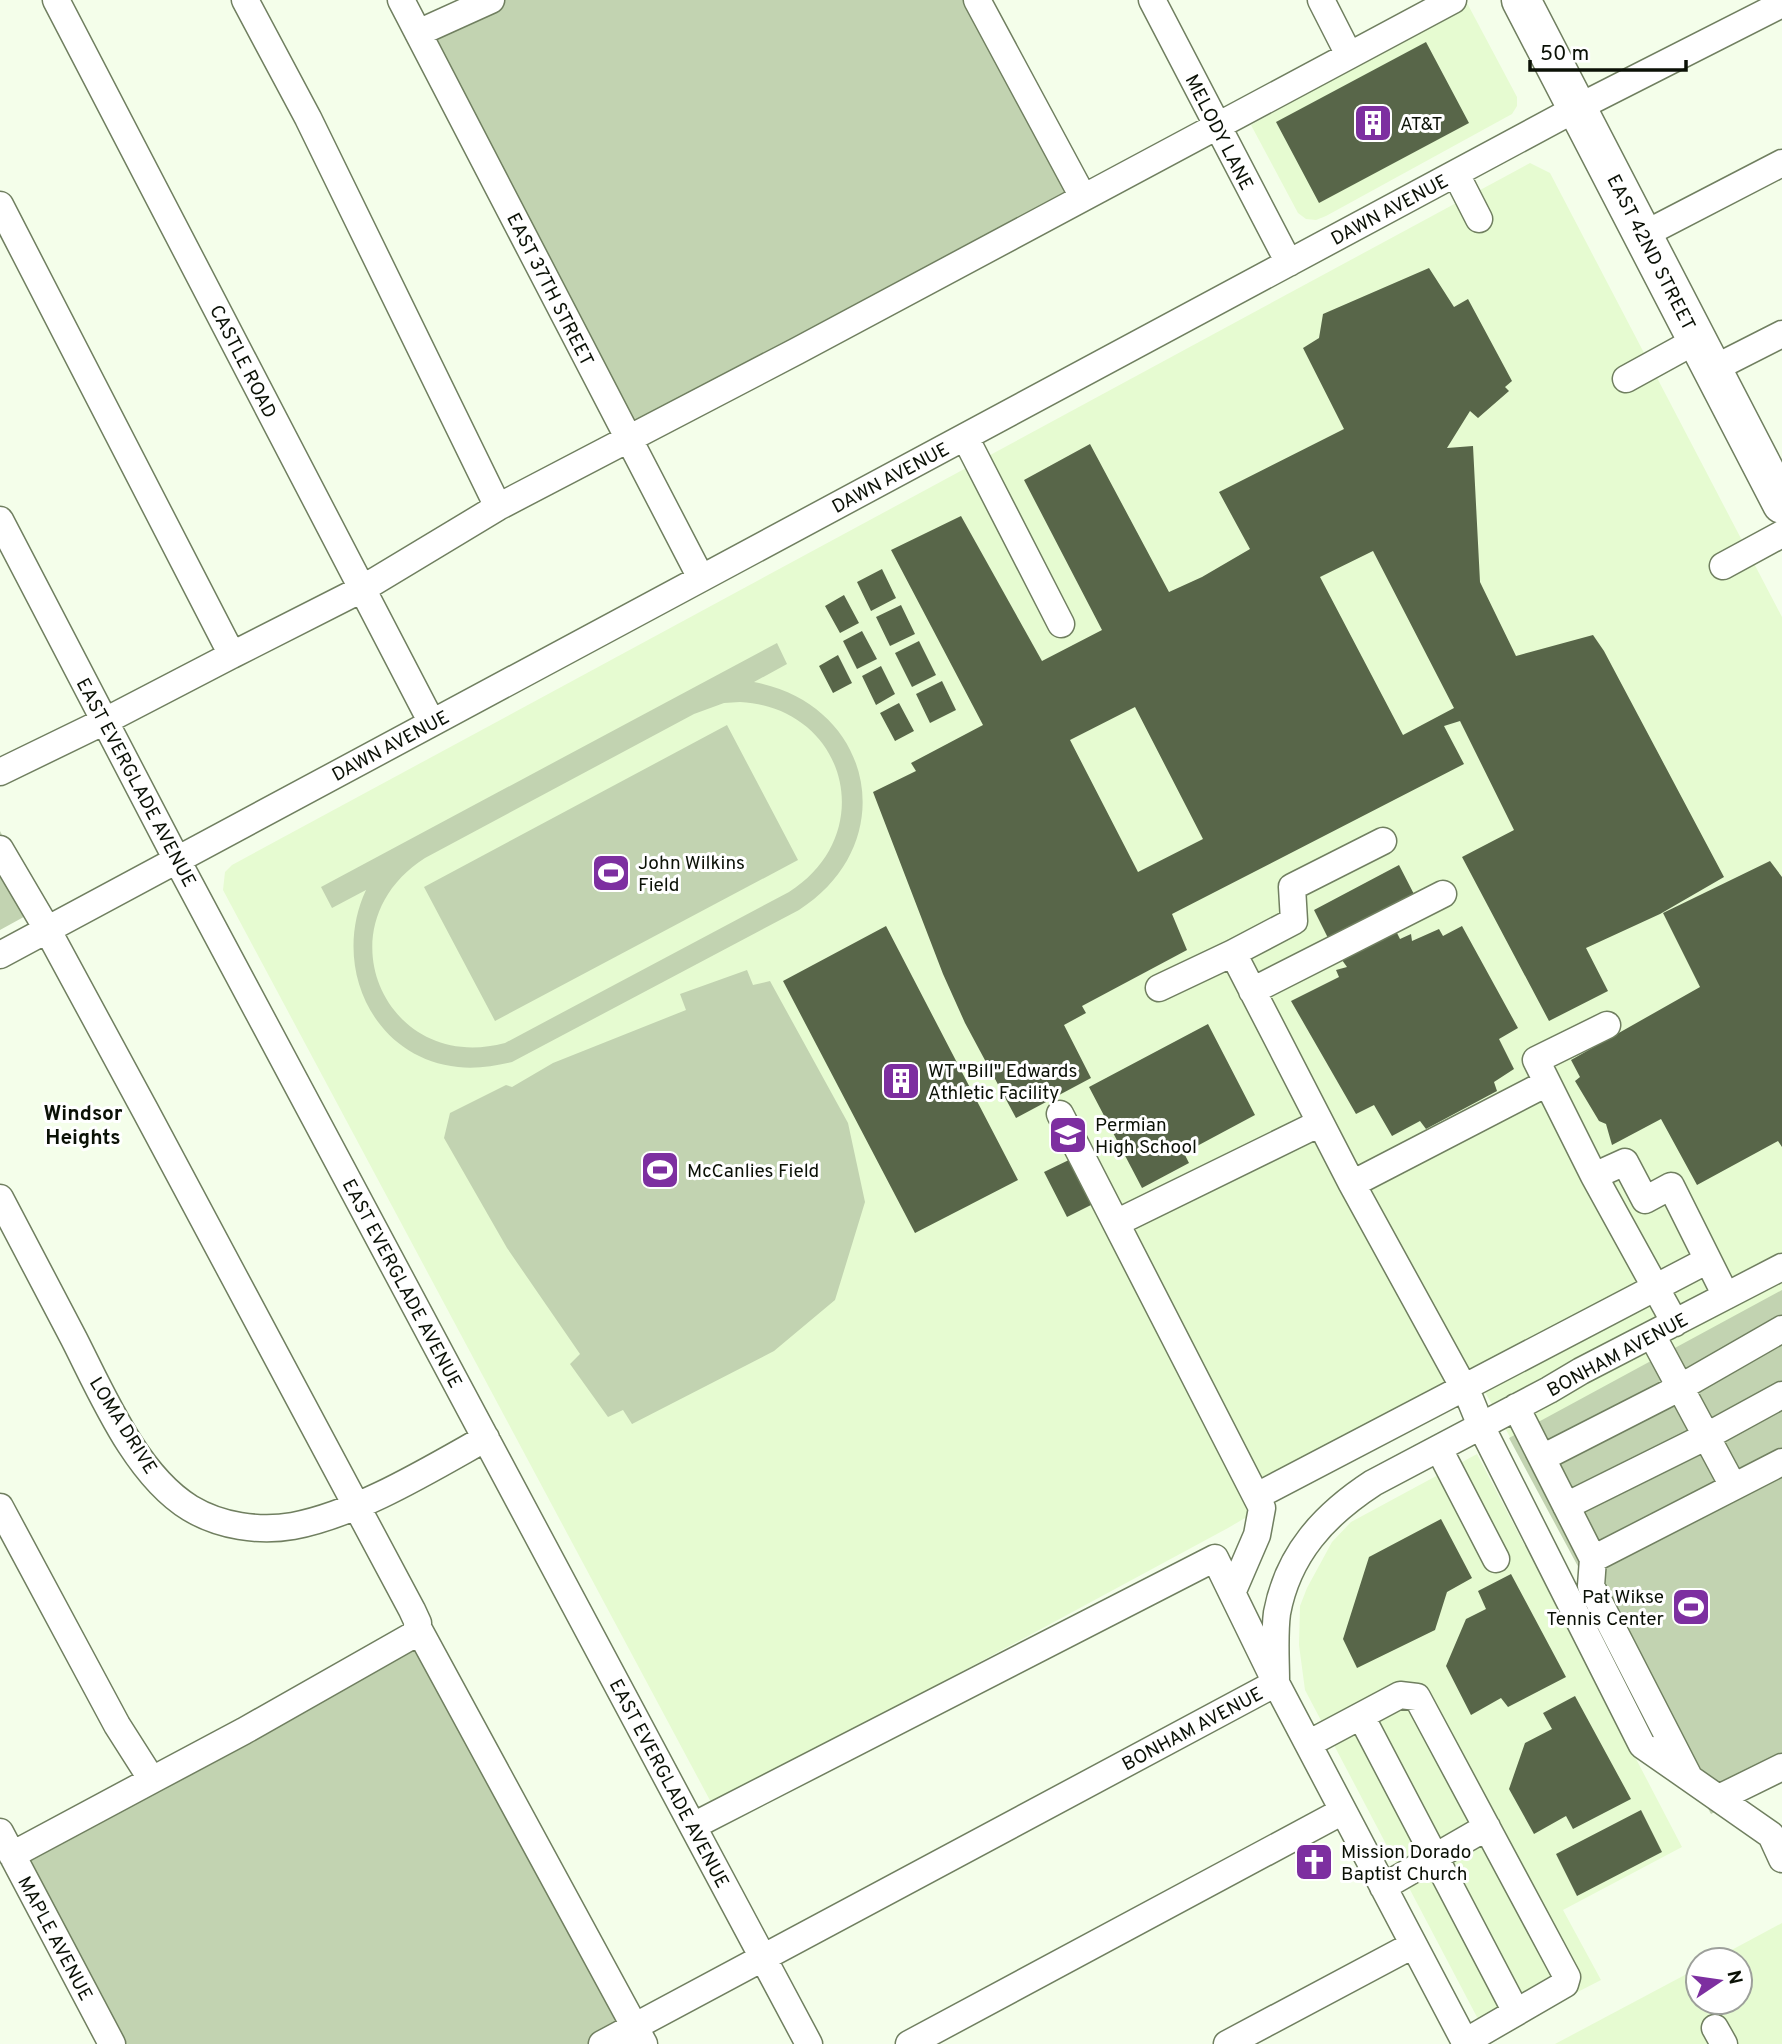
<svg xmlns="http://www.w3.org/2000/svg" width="1782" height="2044" font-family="Overpass,sans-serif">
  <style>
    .built { fill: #e6fbd1 }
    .green { fill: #c2d3b1; fill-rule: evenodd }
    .building { fill: #586649; fill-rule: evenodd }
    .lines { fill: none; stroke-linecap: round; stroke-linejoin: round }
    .minor-casing { stroke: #707f60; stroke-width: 29 }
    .highway-casing { stroke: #707f60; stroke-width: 41 }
    .minor { stroke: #fff; stroke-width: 26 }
    .highway { stroke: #fff; stroke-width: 38 }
    .labels { text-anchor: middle; stroke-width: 6; stroke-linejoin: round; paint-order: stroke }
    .poi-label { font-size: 19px; fill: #0b1106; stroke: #fff; text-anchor: start }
    .street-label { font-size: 19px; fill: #0b1106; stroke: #fff }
    .neighbourhood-label { font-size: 21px; font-weight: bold; fill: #0b1106; stroke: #fff }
  </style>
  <rect width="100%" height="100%" fill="#f4feea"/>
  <path class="built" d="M1467,3L1517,97V106L1512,114L1326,216L1316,220L1306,219L1298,213L1251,125Z
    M1530,163L1550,173L1782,617V1778L1717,1811L1479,1381L1228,1528L713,1806L223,890L225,872L232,865Z
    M1477,1454L1682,1847L1563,1910L1601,1980L1488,2038L1305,1690L1299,1645L1300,1606L1307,1588L1332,1542L1351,1522Z
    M1782,1923V2044H1555L1698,1968V2002H1740V1960H1713Z"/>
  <path class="green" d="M483,0H982L1087,203L633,448L418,34Z
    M777,643L787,664L754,682C875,705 902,844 799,910L512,1062C494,1066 477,1069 458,1067C372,1058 331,965 366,890L332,908L321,887ZM740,702C847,708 880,834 789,892L505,1043C385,1075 320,925 425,858L694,714L724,703Z
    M727,725L798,860L495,1021L424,887Z
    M0,831L40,908L0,930Z
    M747,970L753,985L770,981L848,1123L865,1202L835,1300L774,1351L632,1424L623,1410L608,1417L570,1364L580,1354L507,1248L444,1138L450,1113L506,1085L512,1087L553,1063L686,1010L680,994Z
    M1782,1290V1776L1711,1814L1509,1438Z
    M429,1637L635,2026L602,2044H110L12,1860Z"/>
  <path class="building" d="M1426,42L1469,123L1319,203L1276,122Z
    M1429,268L1454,307L1468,299L1512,381L1505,387L1509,391L1478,418L1470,411L1447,448L1473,446L1480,582L1516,656L1593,635L1604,651L1724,877L1660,914L1586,948L1608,991L1549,1021L1462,857L1514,830L1460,721L1444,726L1464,764L1172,914L1187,950L1082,1006L1086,1013L1064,1025L1091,1078L1016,1118L965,1023L943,974L873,792L916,771L911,763L983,725L891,550L961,516L1042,661L1102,630L1024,480L1090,444L1169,592L1202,577L1250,549L1219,492L1344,429L1303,348L1319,338L1323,314ZM1373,551L1454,708L1403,735L1320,577ZM1135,707L1203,839L1138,872L1070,740Z
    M882,569L896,598L871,611L857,582Z
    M844,595L859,623L840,633L825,606Z
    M901,605L915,634L890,646L876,617Z
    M862,631L877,659L857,669L843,641Z
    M919,641L936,675L912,687L895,653Z
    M838,655L852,683L833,693L819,666Z
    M881,666L895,694L876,705L862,676Z
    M942,681L956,710L930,723L916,694Z
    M899,703L914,731L895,741L880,713Z
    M1770,861L1782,877V1147L1778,1141L1697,1185L1661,1119L1612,1145L1606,1124L1599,1121L1575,1081L1580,1077L1571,1060L1700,987L1663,913Z
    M1399,865L1417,900L1332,946L1314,910Z
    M886,926L1018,1180L915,1233L783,981Z
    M1462,926L1518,1028L1499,1039L1514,1069L1494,1082L1497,1091L1426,1129L1420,1121L1392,1136L1374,1105L1356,1114L1291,1001L1339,977L1336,970L1347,967L1342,960L1396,931L1400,939L1411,934L1412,941L1439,929L1443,936Z
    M1208,1024L1255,1115L1184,1153L1189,1163L1142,1188L1089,1087Z
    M1073,1158L1095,1203L1067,1217L1044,1172Z
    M1441,1519L1472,1578L1447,1592L1435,1630L1357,1668L1343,1639L1369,1557Z
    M1511,1574L1566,1677L1508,1707L1501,1698L1471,1715L1446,1666L1466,1619L1486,1609L1478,1591Z
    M1575,1696L1631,1799L1573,1829L1566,1816L1534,1834L1509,1789L1525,1743L1552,1729L1543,1713Z
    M1641,1810L1662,1852L1577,1896L1556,1854Z"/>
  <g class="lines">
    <defs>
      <path id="minor" d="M56,0L432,723
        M245,0L308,118L498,507
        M401,0L701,578
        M977,0L1083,197
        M1152,0L1289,263
        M1321,0L1349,55
        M418,33L491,0
        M1456,174L1479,219
        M0,205L232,655L105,721L0,772
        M1643,235L1782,163
        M1713,369L1782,334
        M1626,379L1697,340
        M965,437L1061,624
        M0,520L177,860L809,2044
        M1723,566L1782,534
        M232,655L362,589L498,507L797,351L1453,0
        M0,849L47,929L145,1110L412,1610L418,1623L415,1634L244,1731L152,1780L117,1725L0,1507
        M0,955L1577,108L1782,4
        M1159,988L1233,953
        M1252,991L1443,894
        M1607,1025L1536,1060L1594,1176L1625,1162L1645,1200L1671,1186L1726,1296
        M1547,1083L1352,1184L1470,1399L1481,1426L1642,1745L1771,1835L1782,1859
        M1060,1114L1262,1508L1257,1535L1232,1593
        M1594,1176L1675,1323
        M1352,1184L1233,953L1294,921L1292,887L1383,841
        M0,1198C25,1245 49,1292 74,1339C102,1394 136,1475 190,1508C220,1526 259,1532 293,1526C357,1514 429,1470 486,1438
        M1116,1223L1320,1123
        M1652,1335L1733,1486
        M1516,1407L1593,1559L1782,1462
        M1439,1449L1496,1559
        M1542,1458L1681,1387L1782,1329
        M1257,1496L1708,1260
        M1566,1506L1707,1436L1782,1395
        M1593,1559L1591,1586L1688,1775
        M417,1626L644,2044
        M1361,1716L1516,2012
        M1308,1744L1400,1695L1417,1697L1567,1977L1565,1984L1465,2042
        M1719,1798L1782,1767
        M693,1826L1215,1558L1276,1683L1466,2044
        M0,1832L112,2044
        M12,1855L152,1780
        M1383,1887L1487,1827
        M1715,2028L1724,2044
        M602,2044L1276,1683C1276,1660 1274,1636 1277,1613C1288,1554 1324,1515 1373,1483L1549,1390L1581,1371L1782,1267
        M909,2044L1343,1811
        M1227,2044L1413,1945"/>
      <path id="highway" d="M1521,0L1782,504"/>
    </defs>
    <use href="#minor" class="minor-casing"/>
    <use href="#highway" class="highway-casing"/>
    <use href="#minor" class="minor"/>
    <use href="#highway" class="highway"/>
  </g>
  <defs>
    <symbol id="building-square" viewBox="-11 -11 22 22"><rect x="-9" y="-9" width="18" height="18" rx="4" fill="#7d2fa0" stroke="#fff"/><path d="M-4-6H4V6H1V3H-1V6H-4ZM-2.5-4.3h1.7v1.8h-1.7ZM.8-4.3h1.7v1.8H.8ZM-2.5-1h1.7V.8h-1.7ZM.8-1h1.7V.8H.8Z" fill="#fff"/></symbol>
    <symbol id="stadium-square" viewBox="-11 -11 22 22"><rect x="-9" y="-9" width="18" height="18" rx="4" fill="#7d2fa0" stroke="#fff"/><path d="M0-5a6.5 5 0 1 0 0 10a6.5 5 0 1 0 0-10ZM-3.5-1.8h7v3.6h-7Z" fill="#fff"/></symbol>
    <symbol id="school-square" viewBox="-11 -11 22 22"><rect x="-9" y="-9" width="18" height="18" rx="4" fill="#7d2fa0" stroke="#fff"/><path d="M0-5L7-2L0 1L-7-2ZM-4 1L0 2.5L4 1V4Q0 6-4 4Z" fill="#fff"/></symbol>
    <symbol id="church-square" viewBox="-11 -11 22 22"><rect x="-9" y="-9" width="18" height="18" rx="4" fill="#7d2fa0" stroke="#fff"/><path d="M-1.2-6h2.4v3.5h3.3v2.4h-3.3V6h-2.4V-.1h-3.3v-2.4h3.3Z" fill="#fff"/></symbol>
  </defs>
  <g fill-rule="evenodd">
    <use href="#building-square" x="1351" y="101" width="44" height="44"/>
    <use href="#stadium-square" x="589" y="851" width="44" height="44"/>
    <use href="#building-square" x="879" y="1059" width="44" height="44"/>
    <use href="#school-square" x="1046" y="1113" width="44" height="44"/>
    <use href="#stadium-square" x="638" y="1148" width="44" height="44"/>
    <use href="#stadium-square" x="1669" y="1585" width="44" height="44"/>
    <use href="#church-square" x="1292" y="1840" width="44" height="44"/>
  </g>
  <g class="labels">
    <g class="poi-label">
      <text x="1400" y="130">AT&amp;T</text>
      <text x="638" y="869">John Wilkins<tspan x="638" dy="22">Field</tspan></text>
      <text x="928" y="1077">WT "Bill" Edwards<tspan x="928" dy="22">Athletic Facility</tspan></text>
      <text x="1095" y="1131">Permian<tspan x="1095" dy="22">High School</tspan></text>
      <text x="687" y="1177">McCanlies Field</text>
      <text x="1664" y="1603" text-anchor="end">Pat Wikse<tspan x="1664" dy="22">Tennis Center</tspan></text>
      <text x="1341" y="1858">Mission Dorado<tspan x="1341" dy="22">Baptist Church</tspan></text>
    </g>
    <g class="street-label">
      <text transform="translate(1220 132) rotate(63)" y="7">MELODY LANE</text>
      <text transform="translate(1389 209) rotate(-28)" y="7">DAWN AVENUE</text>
      <text transform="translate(1652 252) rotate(63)" y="7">EAST 42ND STREET</text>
      <text transform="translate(551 289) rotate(63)" y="7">EAST 37TH STREET</text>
      <text transform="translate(244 361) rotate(63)" y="7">CASTLE ROAD</text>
      <text transform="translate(890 477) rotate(-28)" y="7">DAWN AVENUE</text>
      <text transform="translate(390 745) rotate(-28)" y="7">DAWN AVENUE</text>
      <text transform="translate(137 782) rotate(62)" y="7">EAST EVERGLADE AVENUE</text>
      <text transform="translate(403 1283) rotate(62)" y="7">EAST EVERGLADE AVENUE</text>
      <text transform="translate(1617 1354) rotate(-28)" y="7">BONHAM AVENUE</text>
      <text transform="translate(124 1425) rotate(58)" y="7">LOMA DRIVE</text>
      <text transform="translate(1192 1728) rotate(-28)" y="7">BONHAM AVENUE</text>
      <text transform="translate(670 1783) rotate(62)" y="7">EAST EVERGLADE AVENUE</text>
      <text transform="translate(56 1938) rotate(62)" y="7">MAPLE AVENUE</text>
    </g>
    <g class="neighbourhood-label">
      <text x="83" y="1120">Windsor<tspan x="83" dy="24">Heights</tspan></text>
    </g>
  </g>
  <g transform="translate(1719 1981) rotate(77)"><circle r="33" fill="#ffffff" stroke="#9da09b" stroke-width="2"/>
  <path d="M0-5L12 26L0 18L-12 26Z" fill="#7d2fa0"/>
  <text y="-10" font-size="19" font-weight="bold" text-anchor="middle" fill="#0b1106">N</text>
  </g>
  <path d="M1530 60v10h156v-10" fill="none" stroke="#0b1106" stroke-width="3.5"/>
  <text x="1540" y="60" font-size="21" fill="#0b1106" stroke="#ffffff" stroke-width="5" paint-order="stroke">50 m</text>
</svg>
